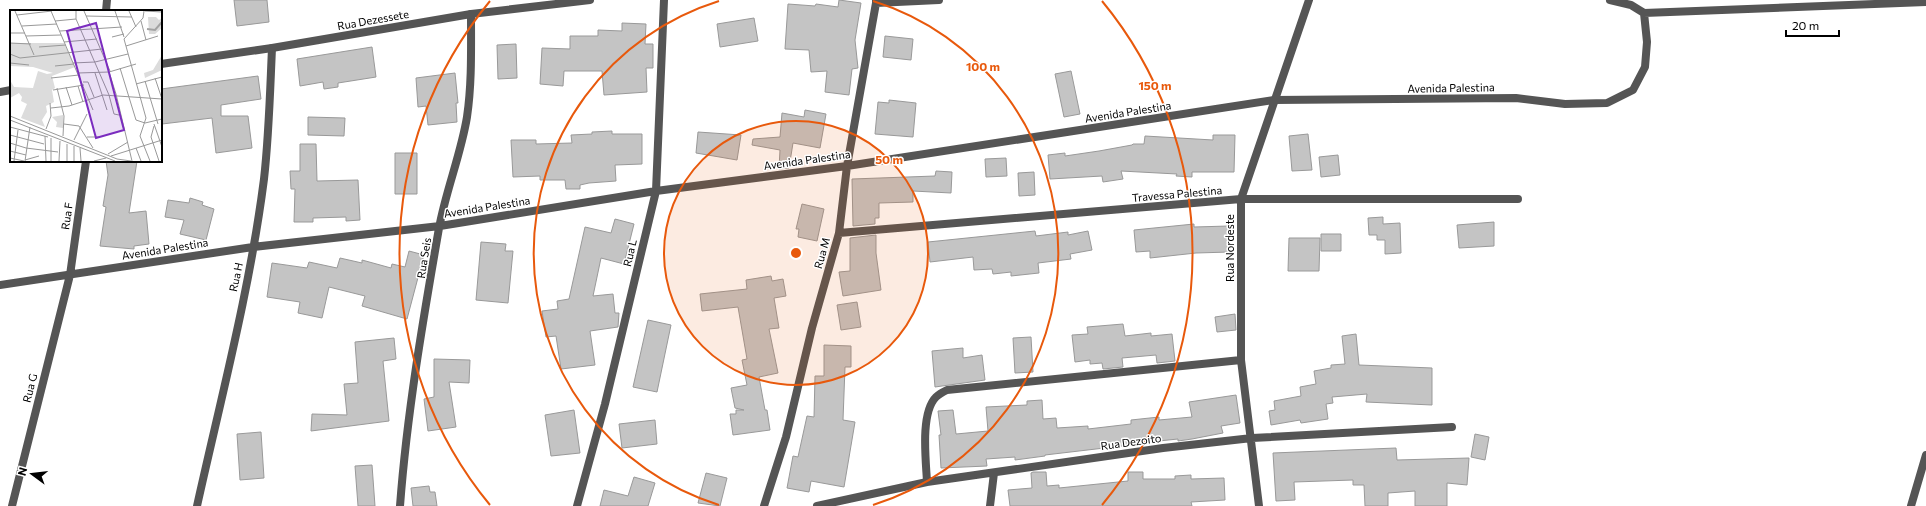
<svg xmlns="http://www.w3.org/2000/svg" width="1926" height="506" font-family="Commissioner,sans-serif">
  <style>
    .building { fill: #c4c4c4; stroke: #999 }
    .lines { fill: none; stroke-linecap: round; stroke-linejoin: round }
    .minor { stroke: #555; stroke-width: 8 }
    .tertiary { stroke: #555; stroke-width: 8 }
    .ring { fill: none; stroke: #e8590c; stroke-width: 2 }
    .labels { text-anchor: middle; stroke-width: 3; stroke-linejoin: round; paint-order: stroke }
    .street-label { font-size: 11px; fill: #000; stroke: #fff }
    .inset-river { fill: none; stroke: #a3a3a3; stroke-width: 2 }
    .inset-road { fill: none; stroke: #999; stroke-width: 1 }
    .view { fill: #7b2cbf; fill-opacity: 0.15; stroke: #7b2cbf; stroke-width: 2 }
    .inset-edge { fill: none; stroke: #000; stroke-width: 2 }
    .centre { fill: #e8590c; stroke: #fff; stroke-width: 2 }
    .ring-label { font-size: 12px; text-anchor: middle; font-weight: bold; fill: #e8590c; stroke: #fff; stroke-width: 3; stroke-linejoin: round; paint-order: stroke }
  </style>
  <rect width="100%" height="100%" fill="#fff"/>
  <path class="building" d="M234,0H267L269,22L237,26Z
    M839,0L861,3L855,40L858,68L852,69L849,95L825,92L827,71L811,72L809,50L785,49L788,4L815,6L816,4L838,7Z
    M754,18L758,41L720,47L717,24Z
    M622,23L646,24L645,44H653V68H646L647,92L604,95L602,71H564L563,86L540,84L542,48L570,49V36H598V30L622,31Z
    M885,36L913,39L911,60L883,57Z
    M516,44L517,78L498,79L497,45Z
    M372,47L376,77L338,83V87L324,89L323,82L300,86L297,59Z
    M1071,71L1080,114L1064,117L1055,74Z
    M455,73L458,103H456L457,122L428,125L426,106L418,107L416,78Z
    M258,76L261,99L221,105V116H248L252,148L216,153L212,118L162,124L161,89Z
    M889,100L916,103L913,137L875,134L878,102L889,103Z
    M805,110L826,114L820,148L793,143L789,168L779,169L780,150L752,145L753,139L780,137L782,113L804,117Z
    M308,117L345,118L344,136L308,135Z
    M612,131V134H642V164L615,165L616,181L589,183L580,185V189H566L565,180H540V176L513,177L511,140H536V144L572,143L571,135L592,134V132Z
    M698,132L741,135L737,160L696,153Z
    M1308,134L1312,170L1292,171L1289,136Z
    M1213,135H1235L1234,172H1192V177L1176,176L1177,174L1121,171L1123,179L1103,182L1102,176L1050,179L1048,155L1065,153V156L1099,151L1132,145L1133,144H1144L1145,136L1213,140Z
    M300,144H316L317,181L358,180L360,220L346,221V217L313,218V222H294L295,189H291L290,171H300Z
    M395,153H417V194H395Z
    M1338,155L1340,175L1321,177L1319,157Z
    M1006,158L1007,176L986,177L985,159Z
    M106,161H137L129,213L146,211L149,244L134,246V249L100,246L106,207L103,206L108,175Z
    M936,171L952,172L951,193L913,191V202L879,203V218H875V224L853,226L852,179L935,176Z
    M1034,172L1035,195L1019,196L1018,173Z
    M190,198L203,202L202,205L214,209L206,240L180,234L184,220L165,217L168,200L189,203Z
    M802,204L824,209L817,241L798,237L799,229H796Z
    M1383,217V224L1400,223L1401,253L1385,254V240H1377V235H1369L1368,218Z
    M615,219L634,224L624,264L601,258L593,296L613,294L615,313H619L618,327L590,331L595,365L561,369L556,336L546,337L542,311L558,309L557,301L569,299L585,227L611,233Z
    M1494,222V246L1459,248L1457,225Z
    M1194,224V227L1229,226L1230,252L1196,253L1150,258V251L1136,252L1134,230Z
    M1035,231L1036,236L1068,232V235L1088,231L1092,250L1070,254L1071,259L1038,263L1039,273L1011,276V272L993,274L992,269L974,270L973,257L930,262L928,242Z
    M1321,234H1341V251H1321Z
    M876,235V253L881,290L843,296L839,272L850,271V238Z
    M1289,238H1320L1319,271H1288Z
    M481,242L506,244L505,251H513L508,303L476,300Z
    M409,251L424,255L407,319L362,306L365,296L329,287L322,318L298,313L300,302L267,297L272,263L307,268L309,262L337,268L340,258L362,263V260L391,268L392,264L405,267Z
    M771,276L772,281L783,279L786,296L774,298L779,328L769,329L778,373L759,377L765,410H767L770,430L733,435L730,414H736V410H744L735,408L731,388L747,385L742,360L747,359L738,307L702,311L700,294L747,289L746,280Z
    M857,302L861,327L841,330L837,305Z
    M1235,314L1236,330L1217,332L1215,317Z
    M648,320L671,325L657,392L633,387Z
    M1123,324L1125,336L1151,333V336L1172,334L1175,361L1157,363L1156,355L1122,358L1123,367L1103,369L1102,363L1090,364V360L1075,362L1072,335L1088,334L1087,327Z
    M1356,334L1359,365L1432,368V405L1366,402L1367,394L1332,397L1333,403L1326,404L1328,419L1301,423L1300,420L1271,425L1269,411L1275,410L1274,401L1301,396L1300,387L1316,384L1314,371L1331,368V365L1345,364L1342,336Z
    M1031,337L1033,372L1015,373L1013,338Z
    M394,338L396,359L383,361L389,421L311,431L312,414L347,415L344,384L358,383L355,342Z
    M824,345L851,346V367H845L843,420L855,422L844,487L811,481L809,492L787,488L793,456L798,457L807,416L814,417L815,376H824Z
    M963,348V358L982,355L985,380L935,387L932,351Z
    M434,359L470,360L469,383L449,382L456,427L428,431L424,399L434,397Z
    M1236,395L1240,423L1221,426L1223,433L1192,439L1178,441V439L1129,444L1130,445L1045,455V456L1015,460V457L986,459L987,466L941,468L939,435H941L938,411L953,410L956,434L988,431L986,407L1027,405V401L1042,400L1043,419L1056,418L1057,428L1088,426V429L1131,424V420L1159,417V420L1192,417L1189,402Z
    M574,410L580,453L551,456L545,415Z
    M655,420L657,444L622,448L619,424Z
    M261,432L264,478L240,480L237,434Z
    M1475,434L1489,437L1485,460L1471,457Z
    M1396,448L1397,460L1469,458L1467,485L1447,483V506H1415V491L1388,493V506H1365L1364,485H1353V480L1294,482L1295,500L1276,501L1273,453Z
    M372,465L375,506H358L355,466Z
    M1033,472H1046L1047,486L1059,485V488L1128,481V472H1143V479H1175V476L1191,475V479L1224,478L1225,500L1191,502L1192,506H1010L1008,490L1032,488L1031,473Z
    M706,473L727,478L720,506L698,503Z
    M634,477L655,483L648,506H600L604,490L628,496Z
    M429,486L430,492H435L437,506H413L411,488Z"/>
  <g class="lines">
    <path class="minor" d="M1610,0L1631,5L1644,13
      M876,3L939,0
      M106,11L107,0
      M1644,13L1926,2
      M839,233L1241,199H1518
      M0,285L253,247L440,226L656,191L847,166L1274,100L1516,98L1565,104L1607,103L1633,90L1645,67L1647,42L1644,13
      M927,482C926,461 920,413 936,397C939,394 943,392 947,390L1241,360
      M12,506L70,275L86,161
      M197,506C221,398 250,289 264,179C269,135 270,92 272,48
      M400,506C407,413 423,320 439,228C446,190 461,154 467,117C472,83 471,48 471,14
      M577,506L605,404L656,191L664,0
      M764,506L786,437L812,328L839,233L847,166L876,3V0
      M817,506L927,482L1163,448L1252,438L1452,427
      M990,506L994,473
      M1259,506L1241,360V199L1309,0
      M1911,506L1926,455"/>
    <path class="tertiary" d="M161,64L272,48L471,14L590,0
      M0,92L11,90"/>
  </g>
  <circle cx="796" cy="253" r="132" fill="#e8590c" fill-opacity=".12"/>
  <g class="ring">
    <circle cx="796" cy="253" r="132"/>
    <path d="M719 505A264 264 0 0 1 719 1M873 1A264 264 0 0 1 873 505"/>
    <path d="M490 505A396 396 0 0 1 490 1M1102 1A396 396 0 0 1 1102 505"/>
  </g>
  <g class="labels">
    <g class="street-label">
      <text transform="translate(373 20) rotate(-10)" y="4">Rua Dezessete</text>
      <text transform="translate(1451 88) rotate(-1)" y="4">Avenida Palestina</text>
      <text transform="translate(1128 112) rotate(-9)" y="4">Avenida Palestina</text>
      <text transform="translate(807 160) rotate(-8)" y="4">Avenida Palestina</text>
      <text transform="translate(1177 194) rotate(-5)" y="4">Travessa Palestina</text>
      <text transform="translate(487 207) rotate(-9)" y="4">Avenida Palestina</text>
      <text transform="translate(67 216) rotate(-82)" y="4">Rua F</text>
      <text transform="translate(1230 248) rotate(-90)" y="4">Rua Nordeste</text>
      <text transform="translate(165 249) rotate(-9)" y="4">Avenida Palestina</text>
      <text transform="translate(630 253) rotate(-77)" y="4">Rua L</text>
      <text transform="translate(822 253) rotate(-74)" y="4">Rua M</text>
      <text transform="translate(424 258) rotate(-81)" y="4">Rua Seis</text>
      <text transform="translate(236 277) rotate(-78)" y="4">Rua H</text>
      <text transform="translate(30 388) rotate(-76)" y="4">Rua G</text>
      <text transform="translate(1131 442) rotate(-8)" y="4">Rua Dezoito</text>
    </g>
  </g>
  <g transform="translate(10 10)">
    <rect width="152" height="152" fill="#fff"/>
    <path d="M138,7H146L149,10L152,8V18L145,24H139ZM0,33H54L65,57L42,66L45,78L42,80L44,92L36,96L37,102L32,110L35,117L11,108L17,94L11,91L12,87L9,83L0,88V70L4,77L23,78L28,61L37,64L43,63L23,57L0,56ZM152,45V60L135,68L134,63L143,60ZM53,105V118L46,117L47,112L42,107Z" fill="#dcdcdc"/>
    <path class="inset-river" d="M137,19L145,20L152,12"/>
    <path class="inset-road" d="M5,1L24,45M41,1L83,100M66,1V9L99,85L104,104L109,105M74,1L100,61M105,1L114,27M119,1L126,17M134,1L133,8L114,29L136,108L130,126L140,151M135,1L152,2M7,5L42,1M76,6L122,7M45,11L66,9M131,11L136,30M12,16L47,14M50,21L112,17M0,23H15M16,26L51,25M102,27L114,24M54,32L87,29M0,33L21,34M116,36L148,26M29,37L56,35M0,44L10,48L92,39M0,53L19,55M63,53L85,52L118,44M45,56L64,54M110,58L126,110L135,113L152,109M99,62L106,84L122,151M68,63L99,62L126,54M85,63L97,100M41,68L69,65M145,68L152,89M135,71L148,114M73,72H78L84,87M126,74L152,67M68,76L73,92M56,77L62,95M47,78L54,106L53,126M43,80L74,75M41,98L59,96L93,85L152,89M0,106L107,149L121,151M0,110L105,151M54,114L69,116L83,138M144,114L152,137M144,116L141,127L149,151M0,117L38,127M36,119L41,106L40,93M0,125L34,134M35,126L36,151M77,127H90M64,130L77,104M0,133L16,138L48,142M57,134V151M64,136V151M70,138L71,151M126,138L131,151M0,141L16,145M98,144L118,132M101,146L152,130M0,148L14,151M15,150L29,146M4,151L8,120M15,151L20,117M41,151V128M49,151L50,131M84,151L96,148"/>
    <path class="view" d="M86,13L114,120L86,128L57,21Z"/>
    <rect width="152" height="152" class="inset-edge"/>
  </g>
  <circle cx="796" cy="253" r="6" class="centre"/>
  <g class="ring-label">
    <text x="983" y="71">100 m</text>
    <text x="1155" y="90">150 m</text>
    <text x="889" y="164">50 m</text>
  </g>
  <g transform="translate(32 474) rotate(285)" stroke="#ffffff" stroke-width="3" paint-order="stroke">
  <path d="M0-3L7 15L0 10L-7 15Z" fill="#000000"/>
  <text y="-6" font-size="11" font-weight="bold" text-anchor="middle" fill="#000000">N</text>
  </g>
  <path d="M1786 30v6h53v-6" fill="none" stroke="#000000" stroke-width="2"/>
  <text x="1792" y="30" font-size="12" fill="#000000" stroke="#ffffff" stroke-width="3" paint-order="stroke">20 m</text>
</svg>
